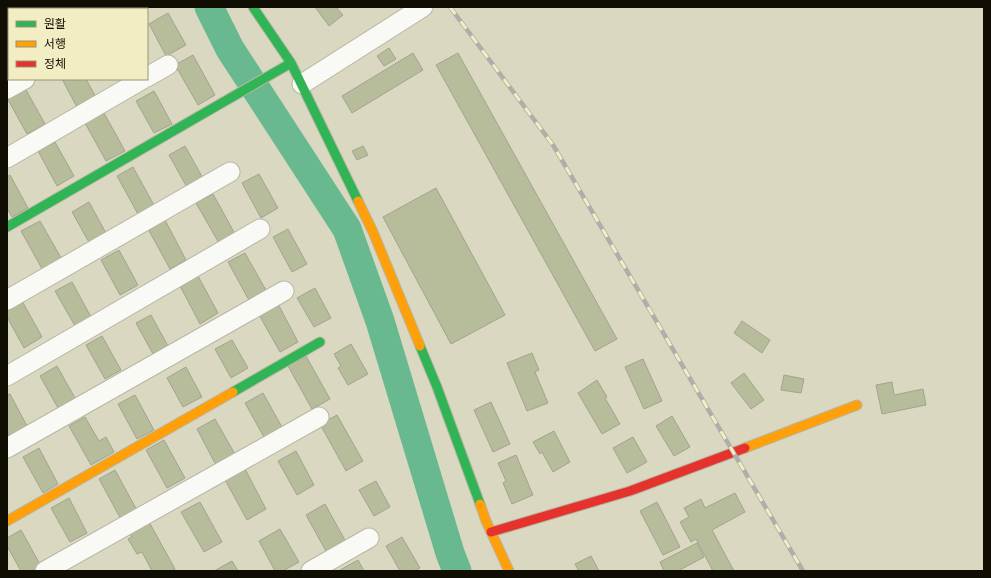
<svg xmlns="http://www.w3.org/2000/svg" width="991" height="578" font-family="Mulish,'Noto Sans KR',sans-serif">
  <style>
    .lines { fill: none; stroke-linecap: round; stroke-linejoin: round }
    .river { stroke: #68b990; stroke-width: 29 }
    .building { fill: #b7bc9a; stroke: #a2a391 }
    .street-casing { stroke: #b7b6a3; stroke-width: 21 }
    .fast-casing { stroke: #b7b6a3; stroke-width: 11 }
    .slow-casing { stroke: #b7b6a3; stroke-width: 11 }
    .jam-casing { stroke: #b7b6a3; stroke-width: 11 }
    .street { stroke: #f9f9f6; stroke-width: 19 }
    .fast { stroke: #30b455; stroke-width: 9 }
    .slow { stroke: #ff9f0a; stroke-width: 9 }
    .jam { stroke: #e5322d; stroke-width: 9 }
    .rail-casing { stroke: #afaea8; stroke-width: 4.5 }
    .rail { stroke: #f2edc2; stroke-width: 3; stroke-dasharray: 9; stroke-linecap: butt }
  </style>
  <rect width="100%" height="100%" fill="#dad8c0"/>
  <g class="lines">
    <path class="river" d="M209,7L230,49L347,229L380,321L450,553L457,571"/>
  </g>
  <path class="building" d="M85,7H108L109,9H86Z
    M315,7H336L343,15L329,26Z
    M168,13L186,45L166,56L149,24Z
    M389,48L396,59L384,66L377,56Z
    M413,53L423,70L352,113L342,96Z
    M458,53L617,339L595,351L436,65Z
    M7,55L9,59V77L7,78Z
    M193,55L215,95L198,105L175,65Z
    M62,79H86L98,101L79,111Z
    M25,88L45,124L27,134L7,98Z
    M154,91L172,124L154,133L136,101Z
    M104,113L125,151L106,161L85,123Z
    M55,142L74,176L57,186L38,151Z
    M185,146L205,182L189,191L169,155Z
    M363,146L368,155L357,160L352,151Z
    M133,167L155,207L139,216L117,176Z
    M259,174L278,208L261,218L242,183Z
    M10,175L28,208L12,217L7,208V177Z
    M436,188L505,315L451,344L383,217Z
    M213,194L235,234L219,243L196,203Z
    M89,202L107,235L90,244L72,212Z
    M164,218L186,260L170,269L147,227Z
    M40,221L64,263L45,274L21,231Z
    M288,229L307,264L292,272L273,237Z
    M119,250L138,285L120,295L101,260Z
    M245,253L267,292L250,302L228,262Z
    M198,276L218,313L200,324L180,286Z
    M72,282L91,317L75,326L55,291Z
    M315,288L331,318L314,327L297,298Z
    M21,299L42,337L24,348L7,317V307Z
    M277,302L298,342L280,352L258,313Z
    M151,315L168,346L153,354L136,323Z
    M742,321L770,340L762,353L734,333Z
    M102,336L121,370L105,379L86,345Z
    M232,340L248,368L231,378L215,349Z
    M351,344L368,374L348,385L338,368L341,366L334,354Z
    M532,353L539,370L535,372L548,403L527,411L507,363Z
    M306,356L330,399L312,409L288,366Z
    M643,359L662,401L644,409L625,367Z
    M57,366L75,398L58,408L40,376Z
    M186,367L202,397L183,407L167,378Z
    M744,373L764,400L751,409L731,383Z
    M784,375L804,379L801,393L781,390Z
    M597,380L607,397L605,398L620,424L602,434L578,393Z
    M892,382L894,395L923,389L926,405L882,414L876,385Z
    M263,393L283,429L265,439L245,403Z
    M10,394L27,426L9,436L7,431V395Z
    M135,395L154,430L137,439L118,404Z
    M491,402L510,444L493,452L474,410Z
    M337,415L363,461L346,471L320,424Z
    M672,416L690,447L674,456L656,426Z
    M85,417L99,441L106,437L114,452L91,465L69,426Z
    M215,419L236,456L217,467L197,429Z
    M554,431L570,462L553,472L542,452L540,454L533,442Z
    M633,437L647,462L627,473L613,448Z
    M164,440L185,478L167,488L146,450Z
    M39,448L58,484L43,493L23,457Z
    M296,451L314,485L297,495L278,461Z
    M516,455L533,495L512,504L503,483L506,481L498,463Z
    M244,467L266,509L247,520L224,478Z
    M115,470L139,514L123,523L99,479Z
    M376,481L390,507L374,516L359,490Z
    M735,493L745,512L712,530L734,571H713L696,539L691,542L680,522L689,517L684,508L701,499L705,508Z
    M69,498L87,533L70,542L51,508Z
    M200,502L222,542L204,552L181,512Z
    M657,502L680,547L663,555L640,511Z
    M325,504L346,542L327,553L306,515Z
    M148,520L175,569L172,571H152L142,552L137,554L128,539L132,537L128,531Z
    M280,529L299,562L283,571H275L259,541Z
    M21,530L41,566L32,571H21L7,546V538Z
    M402,537L420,568L414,571H400L386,546Z
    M697,543L704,557L678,571H664L660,562Z
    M591,556L599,571H579L575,564Z
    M358,560L364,571H340V570Z
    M232,561L238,571H214Z"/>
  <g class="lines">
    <defs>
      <path id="street" d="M35,9L39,7
        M7,25L9,24
        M147,77L168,65
        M302,84L423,7
        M7,89L25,79
        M7,158L143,79
        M7,300L230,172
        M7,376L260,229
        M7,448L284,291
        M45,571L319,417
        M311,571L369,538"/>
      <path id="fast" d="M253,7L291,63L358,201
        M7,227L291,63
        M420,346L437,387L480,504
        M233,392L320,342"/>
      <path id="slow" d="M358,201L373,232L420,346
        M745,448L857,405
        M480,504L486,521L509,571
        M7,521L233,392"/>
      <path id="jam" d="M491,532L630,491L745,448"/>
    </defs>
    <use href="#street" class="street-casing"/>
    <use href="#fast" class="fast-casing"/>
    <use href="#slow" class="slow-casing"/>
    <use href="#jam" class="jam-casing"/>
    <use href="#street" class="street"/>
    <use href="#fast" class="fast"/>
    <use href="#slow" class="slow"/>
    <use href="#jam" class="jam"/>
    <defs>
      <path id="rail" d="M450,7L553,145L803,571"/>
    </defs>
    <use href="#rail" class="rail-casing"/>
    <use href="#rail" class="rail"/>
  </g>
  <rect width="991" height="578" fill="none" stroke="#100e02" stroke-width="16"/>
  <rect x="8" y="8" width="140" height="72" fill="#f2edc2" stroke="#989475"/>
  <rect x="16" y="21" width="20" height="6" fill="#30b455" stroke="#989475"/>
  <text x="44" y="28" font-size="12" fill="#100e02">원활</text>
  <rect x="16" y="41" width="20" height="6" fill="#ff9f0a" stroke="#989475"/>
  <text x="44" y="48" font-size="12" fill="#100e02">서행</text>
  <rect x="16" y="61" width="20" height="6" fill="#e5322d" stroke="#989475"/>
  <text x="44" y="68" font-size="12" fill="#100e02">정체</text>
</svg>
